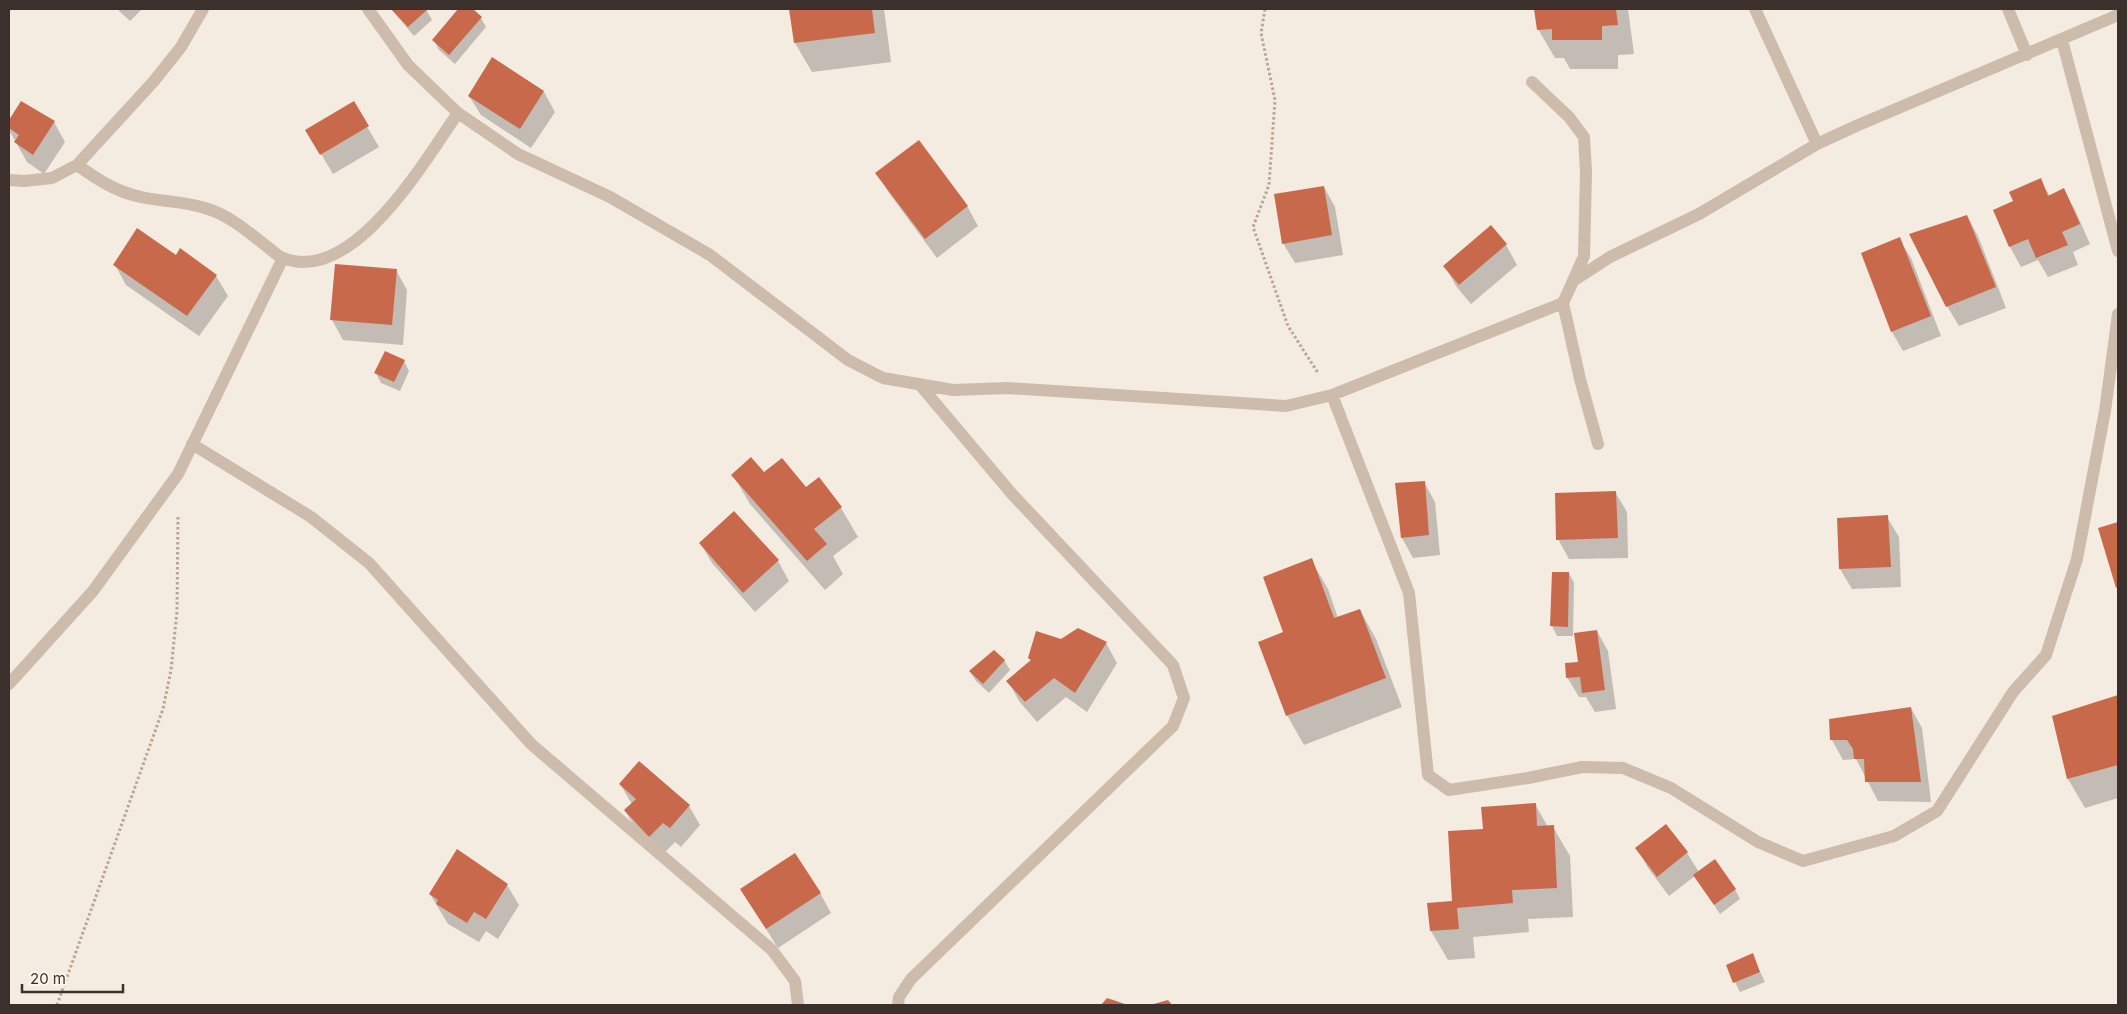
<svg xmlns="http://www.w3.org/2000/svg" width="2127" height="1014" font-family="Inter,sans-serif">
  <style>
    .shadow { fill: #0003 }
    .building { fill: #c8694b }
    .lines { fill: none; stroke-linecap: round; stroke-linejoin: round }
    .path { stroke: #b9a596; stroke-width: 3; stroke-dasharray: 2.5 2.5; stroke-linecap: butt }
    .minor { stroke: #cdbbac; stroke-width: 12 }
  </style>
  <rect width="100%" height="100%" fill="#f4ebe1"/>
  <path class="shadow" d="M117,9H142L130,21Z
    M391,9H426L432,20L414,36Z
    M460,9H471L481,18L486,27L455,64L439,50L434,40Z
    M791,9H884L891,62L812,72L795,43Z
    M1536,9H1628L1634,54L1618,55V69H1570L1564,58H1555L1538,29Z
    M544,92L555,112L531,148L481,115L469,96Z
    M21,103L54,122L65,142L44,174L27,162L9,130V123Z
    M353,103L379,147L333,174L307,130Z
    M877,174L967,206L978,226L937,258L889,193Z
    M2040,180L2050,196L2064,190L2075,210L2090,244L2073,252L2078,265L2048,277L2038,260L2021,267L2010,247L1994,210L2014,202Z
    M1324,187L1335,207L1343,255L1295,263L1283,243Z
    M1967,216L1978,236L2006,308L1959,326L1947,306Z
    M1899,239L1911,258L1941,336L1903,351L1892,332Z
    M1506,245L1517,265L1471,304L1456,286L1445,266Z
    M180,250L216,276L228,296L199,336L126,285L115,265L176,256Z
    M396,270L407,290L403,345L343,340L332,320Z
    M404,361L409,371L400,391L381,383L376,373Z
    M733,475L805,489L819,479L841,508L858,537L833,556L843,574L825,590L750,504Z
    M1424,482L1435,502L1440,555L1413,558L1402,538Z
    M1615,492L1627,512L1628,558L1569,559L1558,539Z
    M734,513L778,561L789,581L755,612L712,563L701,544Z
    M1887,517L1899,537L1901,587L1852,589L1840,569L1838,519Z
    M2118,523V590L2099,529Z
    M1311,560L1328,589L1338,618L1360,610L1376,639L1402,707L1304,745L1287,715Z
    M1553,573H1569L1574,583L1573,636H1557L1552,626Z
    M1597,631L1608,651L1616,709L1595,712L1586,697H1579L1567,677L1580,663Z
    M1061,640L1106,643L1117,663L1087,712L1066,697L1037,722L1019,701L1008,681L1031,661L1029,658Z
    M1004,660L1010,670L989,693L976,681L970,672Z
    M2118,697V798L2085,808L2068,779L2054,717Z
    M1911,708L1922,728L1931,802L1878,801L1856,759L1843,760L1832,740Z
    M620,784L689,806L700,825L681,847L675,842L661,856L637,830L625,811L632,804Z
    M1535,804L1548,827H1553L1570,856L1573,917L1528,919L1529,932L1473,937L1475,958L1448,960L1431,931L1428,904L1453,902L1484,830Z
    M1637,848L1687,853L1699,872L1735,889L1740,899L1720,914L1695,876L1669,896L1648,868Z
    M507,885L519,905L498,939L486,931L479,942L448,924L430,894Z
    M741,889L820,893L831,913L778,948Z
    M1752,955L1765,982L1740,992L1727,966Z"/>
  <path class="building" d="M391,9H428L408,27Z
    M458,9H473L482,17L449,55L432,40Z
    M789,9H872L875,33L794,43Z
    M1534,9H1616L1618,25L1602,26V40H1552V29L1537,30Z
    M492,57L544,91L520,129L468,96Z
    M21,101L55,121L33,155L14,142L19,135L9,128V120Z
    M354,101L369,126L320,155L305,130Z
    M919,140L968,206L925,239L875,173Z
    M2041,178L2048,196L2064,188L2080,224L2062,232L2068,245L2036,258L2028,239L2009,247L1993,210L2013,201L2009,192Z
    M1324,186L1332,235L1282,244L1274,194Z
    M1967,215L1996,287L1946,307L1909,234Z
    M1491,225L1507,244L1459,285L1443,266Z
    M137,228L176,255L180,248L217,275L187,316L113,265Z
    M1900,237L1931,316L1891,332L1861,253Z
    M335,264L397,269L392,325L330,320Z
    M385,351L405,360L394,382L374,373Z
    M751,457L764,472L782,458L806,487L819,477L842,507L814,529L827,544L807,561L731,475Z
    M1425,481L1429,535L1401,538L1395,483Z
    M1616,491L1618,538L1556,540L1555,493Z
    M734,511L779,560L743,593L699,543Z
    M1888,515L1891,567L1839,569L1837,518Z
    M2118,522V587L2116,588L2098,528Z
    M1312,558L1334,618L1360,609L1386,678L1286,716L1258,642L1283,632L1263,577Z
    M1552,572H1569L1568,627L1550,626Z
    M1078,628L1107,642L1075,693L1054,678L1025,702L1006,681L1031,660L1028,658L1036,631L1061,639Z
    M1597,630L1605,690L1582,693L1580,677L1566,678L1565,663L1578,662L1574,633Z
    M994,650L1005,660L983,684L969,671Z
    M2118,695V765L2067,779L2052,716Z
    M1911,707L1921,782H1865L1864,759H1854L1853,749L1847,740H1830L1829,719Z
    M639,761L690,805L670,828L663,823L649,837L624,810L636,799L619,784Z
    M1536,803L1537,826L1554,825L1557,888L1512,890L1513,903L1457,908L1459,929L1430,931L1427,903L1452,901L1448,831L1483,829L1481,807Z
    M1666,824L1688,852L1657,877L1635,848Z
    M457,849L508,884L486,919L474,912L467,923L436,904L438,900L429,894Z
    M795,853L821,893L766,929L740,889Z
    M1715,859L1736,889L1714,905L1693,875Z
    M1753,953L1760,972L1733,983L1726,965Z
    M1107,998L1128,1005H1101Z
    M1168,1000L1172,1005H1150Z"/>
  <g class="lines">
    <path class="path" d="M1265,9L1261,33L1275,100L1269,185L1253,227L1288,326L1318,373
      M57,1005L163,709L171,670L177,611L178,517"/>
    <path class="minor" d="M368,9L408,65L458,113L518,154L610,197L710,255L848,360L883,378L953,390L1007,388L1286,406L1332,395L1563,303L1573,281L1610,257L1699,214L1817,144L1856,126L2118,15
      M1755,9L1817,144
      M2008,9L2027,55
      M2062,40L2118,251
      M1532,82L1569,117L1584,137L1586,172L1584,256L1573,281
      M77,165C97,179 116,192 141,197C163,202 186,201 208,209C230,216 247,231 265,245C271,249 277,256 283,258C353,286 425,160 458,113
      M9,180L24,181L52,178L77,165L154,81L181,47L203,9
      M1563,303L1580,379L1598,444
      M1332,395L1409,593L1428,775L1449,790L1528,778L1582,767L1623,768L1671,788L1758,842L1803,861L1894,836L1937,811L2013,692L2046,655L2077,559L2105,411L2118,314
      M192,444L311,517L369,563L531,744L772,950L795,981L798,1005
      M9,684L93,591L178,474L283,258
      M898,1005L899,997L911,979L1173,726L1184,698L1173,665L1012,494L920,385"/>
  </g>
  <rect width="2127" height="1014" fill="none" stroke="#3b302b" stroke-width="20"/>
  <path d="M22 984v8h101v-8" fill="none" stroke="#3b302b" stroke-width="2.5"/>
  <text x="30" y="984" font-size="15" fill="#3b302b" stroke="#fbf5ee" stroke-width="4" paint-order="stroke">20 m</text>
</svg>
